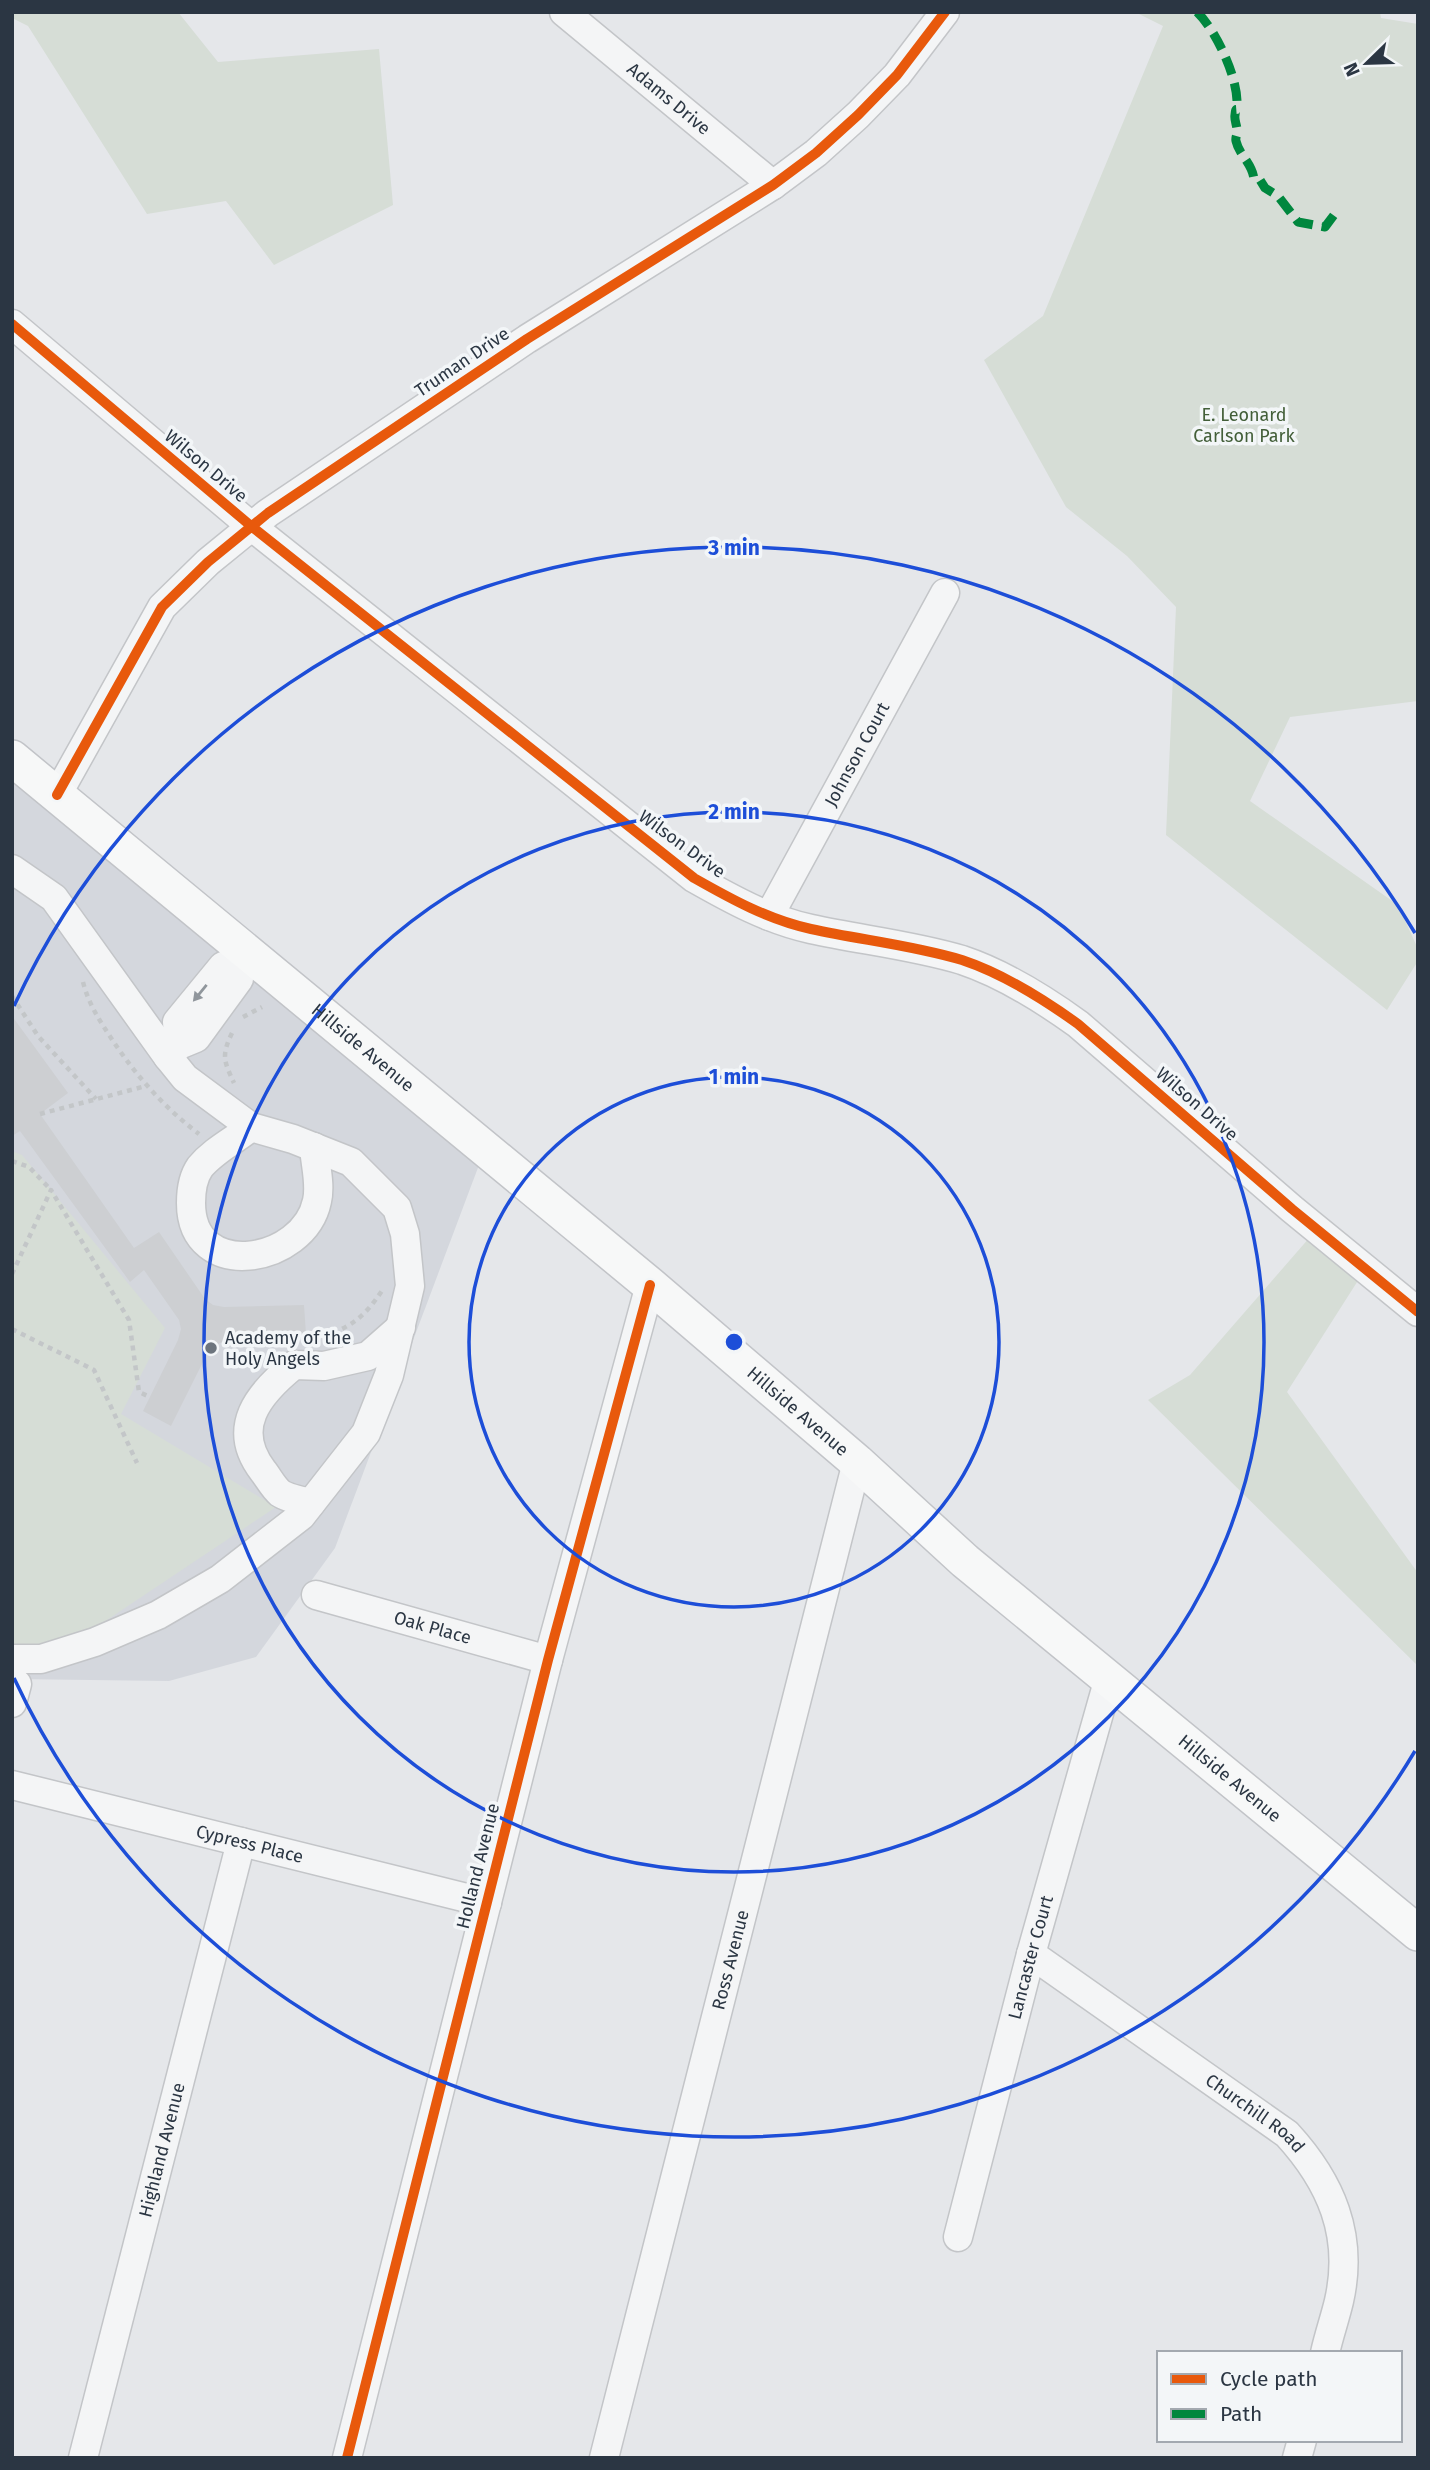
<svg xmlns="http://www.w3.org/2000/svg" width="1430" height="2470" font-family="'Fira Sans',sans-serif">
  <style>
    .built { fill: #d4d7dd }
    .green { fill: #d6ddd6 }
    .building { fill: #cdcfd2 }
    .lines { fill: none; stroke-linecap: round; stroke-linejoin: round }
    .minor-casing { stroke: #c3c5c8; stroke-width: 31 }
    .major-casing { stroke: #c2c4c8; stroke-width: 38 }
    .path { stroke: #c3c6c8; stroke-width: 4.5; stroke-dasharray: 5 5; stroke-linecap: butt }
    .minor { stroke: #f4f5f6; stroke-width: 28 }
    .major { stroke: #f7f8f8; stroke-width: 35 }
    .quiet { stroke: #00873e; stroke-width: 9; stroke-dasharray: 18 9; stroke-linecap: butt }
    .cycleway-casing { stroke: #f3f6f8; stroke-width: 15 }
    .cycleway { stroke: #e8590c; stroke-width: 10 }
    .oneway { fill: #90969c }
    .ring { fill: none; stroke: #1d4ed8; stroke-width: 3.5 }
    .poi-dot { fill: #6c747d; stroke: #f3f6f8; stroke-width: 2.5 }
    .labels { text-anchor: middle; stroke-width: 7; stroke-linejoin: round; paint-order: stroke }
    .street-label { font-size: 18px; fill: #2b3643; stroke: #f3f6f8 }
    .park-label { font-size: 18px; fill: #435f39; stroke: #f3f6f8 }
    .poi-label { font-size: 18px; fill: #2b3643; stroke: #f3f6f8; text-anchor: start }
    .centre { fill: #1d4ed8; stroke: #f3f6f8; stroke-width: 3.5 }
    .ring-label { font-size: 21px; text-anchor: middle; font-weight: bold; fill: #1d4ed8; stroke: #f3f6f8; stroke-width: 7; stroke-linejoin: round; paint-order: stroke }
  </style>
  <rect width="100%" height="100%" fill="#e5e7ea"/>
  <path class="built" d="M12,758L485,1149L335,1548L256,1657L169,1681L12,1679Z"/>
  <path class="green" d="M12,12H178L218,62L379,49L393,205L274,265L226,201L147,214L28,26L12,18Z
    M1135,12H1380L1381,18L1418,24V701L1290,717L1250,801L1398,905L1418,949V961L1387,1010L1166,835L1176,607L1127,556L1066,507L984,360L1043,316L1163,26Z
    M12,1151L22,1155L165,1328L121,1414L276,1507L89,1632L32,1649H12Z
    M1310,1237L1359,1279L1287,1392L1418,1573V1666L1148,1400L1190,1375Z"/>
  <path class="building" d="M12,1016L68,1093L40,1114L134,1248L159,1232L205,1299L213,1305L224,1307L304,1305L306,1334L226,1340L210,1348L171,1426L143,1411L178,1340L181,1329L179,1320L144,1270L130,1282L20,1131L12,1136Z"/>
  <g class="lines">
    <defs>
      <g id="minor">
        <path id="s1" d="M564,12L773,185"/>
        <path d="M12,324L251,526L694,878C731,899 769,920 811,929C861,940 912,945 962,960C1004,974 1042,998 1078,1024L1292,1209L1418,1312"/>
        <path d="M57,795L162,607L208,562L268,513L527,339L773,185L816,153L858,115L897,75L945,12"/>
        <path d="M12,869L54,898L168,1057"/>
        <path id="s2" d="M769,916L945,593"/>
        <path d="M251,1127C235,1140 214,1150 200,1167C193,1177 191,1191 191,1203C191,1283 304,1264 317,1201C321,1184 315,1164 314,1147"/>
        <path d="M311,1503C302,1501 287,1498 280,1493C273,1487 268,1477 263,1471C230,1428 258,1394 294,1365L324,1366L368,1356L401,1327"/>
        <path id="s3" d="M316,1595L548,1660"/>
        <path d="M12,1659H41L95,1642L158,1615L220,1579L301,1516L366,1433L389,1375L410,1286L405,1234L397,1208L351,1162L293,1139L251,1127L185,1078L168,1057L179,1045L196,1038L239,979L236,961L223,966L177,1022L179,1045"/>
        <path d="M12,1703L17,1684"/>
        <path id="s4" d="M12,1785L487,1903"/>
        <path id="s5" d="M1031,1954L1287,2134C1331,2182 1354,2235 1339,2301C1335,2318 1329,2335 1325,2353"/>
        <path id="s6" d="M958,2237L1031,1954L1109,1678"/>
        <path id="s7" d="M83,2458L241,1842"/>
        <path d="M347,2458L548,1660L650,1285"/>
        <path id="s8" d="M604,2458L857,1462"/>
        <path d="M1297,2458L1302,2440"/>
      </g>
      <g id="major">
        <path id="s9" d="M12,758L650,1285L857,1462L965,1561L1418,1933"/>
      </g>
    </defs>
    <use href="#minor" class="minor-casing"/>
    <use href="#major" class="major-casing"/>
    <path class="path" d="M83,982C89,1006 102,1024 115,1044C139,1079 165,1108 199,1134
      M12,996L38,1036L96,1099
      M243,1017L262,1007
      M232,1033C221,1056 224,1061 234,1083
      M40,1114L146,1086
      M12,1161L29,1167L51,1190
      M12,1274L51,1190L129,1320L139,1392L150,1397
      M12,1329L94,1370L137,1463
      M314,1339C348,1329 363,1320 383,1289"/>
    <use href="#minor" class="minor"/>
    <use href="#major" class="major"/>
    <path class="quiet" d="M1197,12C1216,30 1238,78 1237,104C1237,115 1236,104 1235,115C1234,120 1237,125 1237,130C1238,134 1235,137 1236,141C1239,155 1252,163 1254,179L1260,180L1265,188L1278,196L1298,222L1325,227L1334,215L1338,221"/>
    <defs>
      <path id="cycleway" d="M12,324L251,526L694,878C731,899 769,920 811,929C861,940 912,945 962,960C1004,974 1042,998 1078,1024L1292,1209L1418,1312
        M57,795L162,607L208,562L268,513L527,339L773,185L816,153L858,115L897,75L945,12
        M347,2458L548,1660L650,1285"/>
    </defs>
    <use href="#cycleway" class="cycleway-casing"/>
    <use href="#cycleway" class="cycleway"/>
  </g>
  <defs><path id="oneway-solid" d="M-6-.8H1V-3.2L6.5 0L1 3.2V.8H-6Z" transform="scale(1.75)"/></defs>
  <use class="oneway" href="#oneway-solid" transform="translate(200 993) rotate(129)"/>
  <g class="ring">
    <circle cx="734" cy="1342" r="265"/>
    <circle cx="734" cy="1342" r="530"/>
    <path d="M1415 1751A794 794 0 0 1 14 1678M14 1006A794 794 0 0 1 1415 933"/>
  </g>
  <circle class="poi-dot" cx="211" cy="1348" r="7"/>
  <g class="labels">
    <g class="street-label">
      <text dy="6" stroke="none"><textPath href="#s1" startOffset="136">Adams Drive</textPath></text>
      <text transform="translate(462 362) rotate(-34)" y="6">Truman Drive</text>
      <text transform="translate(206 466) rotate(40)" y="6">Wilson Drive</text>
      <text dy="6" stroke="none"><textPath href="#s2" startOffset="184">Johnson Court</textPath></text>
      <text transform="translate(682 844) rotate(36)" y="6">Wilson Drive</text>
      <text dy="6" stroke="none"><textPath href="#s9" startOffset="455">Hillside Avenue</textPath></text>
      <text transform="translate(1197 1104) rotate(41)" y="6">Wilson Drive</text>
      <text dy="6" stroke="none"><textPath href="#s9" startOffset="1022">Hillside Avenue</textPath></text>
      <text dy="6" stroke="none"><textPath href="#s3" startOffset="121">Oak Place</textPath></text>
      <text dy="6" stroke="none"><textPath href="#s9" startOffset="1589">Hillside Avenue</textPath></text>
      <text dy="6" stroke="none"><textPath href="#s4" startOffset="245">Cypress Place</textPath></text>
      <text transform="translate(478 1866) rotate(-76)" y="6">Holland Avenue</text>
      <text dy="6" stroke="none"><textPath href="#s6" startOffset="289">Lancaster Court</textPath></text>
      <text dy="6" stroke="none"><textPath href="#s8" startOffset="514">Ross Avenue</textPath></text>
      <text dy="6" stroke="none"><textPath href="#s5" startOffset="275">Churchill Road</textPath></text>
      <text dy="6" stroke="none"><textPath href="#s7" startOffset="318">Highland Avenue</textPath></text>
    </g>
    <g class="park-label">
      <text x="1244" y="421">E. Leonard<tspan x="1244" dy="21">Carlson Park</tspan></text>
    </g>
    <g class="poi-label">
      <text x="225" y="1344">Academy of the<tspan x="225" dy="21">Holy Angels</tspan></text>
    </g>
  </g>
  <circle cx="734" cy="1342" r="10" class="centre"/>
  <g class="ring-label">
    <text x="734" y="555">3 min</text>
    <text x="734" y="819">2 min</text>
    <text x="734" y="1084">1 min</text>
  </g>
  <rect width="1430" height="2470" fill="none" stroke="#2b3643" stroke-width="28"/>
  <rect x="1157" y="2351" width="245" height="91" fill="#f3f6f8" stroke="#a3a9b0" stroke-width="2"/>
  <rect x="1171" y="2374" width="35" height="10" fill="#e8590c" stroke="#a3a9b0" stroke-width="2"/>
  <text x="1220" y="2386" font-size="21" fill="#2b3643">Cycle path</text>
  <rect x="1171" y="2409" width="35" height="10" fill="#00873e" stroke="#a3a9b0" stroke-width="2"/>
  <text x="1220" y="2421" font-size="21" fill="#2b3643">Path</text>
  <g transform="translate(1367 63) rotate(247)" stroke="#f3f6f8" stroke-width="5" paint-order="stroke">
  <path d="M0-5L12 26L0 18L-12 26Z" fill="#2b3643"/>
  <text y="-10" font-size="19" font-weight="bold" text-anchor="middle" fill="#2b3643">N</text>
  </g>
</svg>
